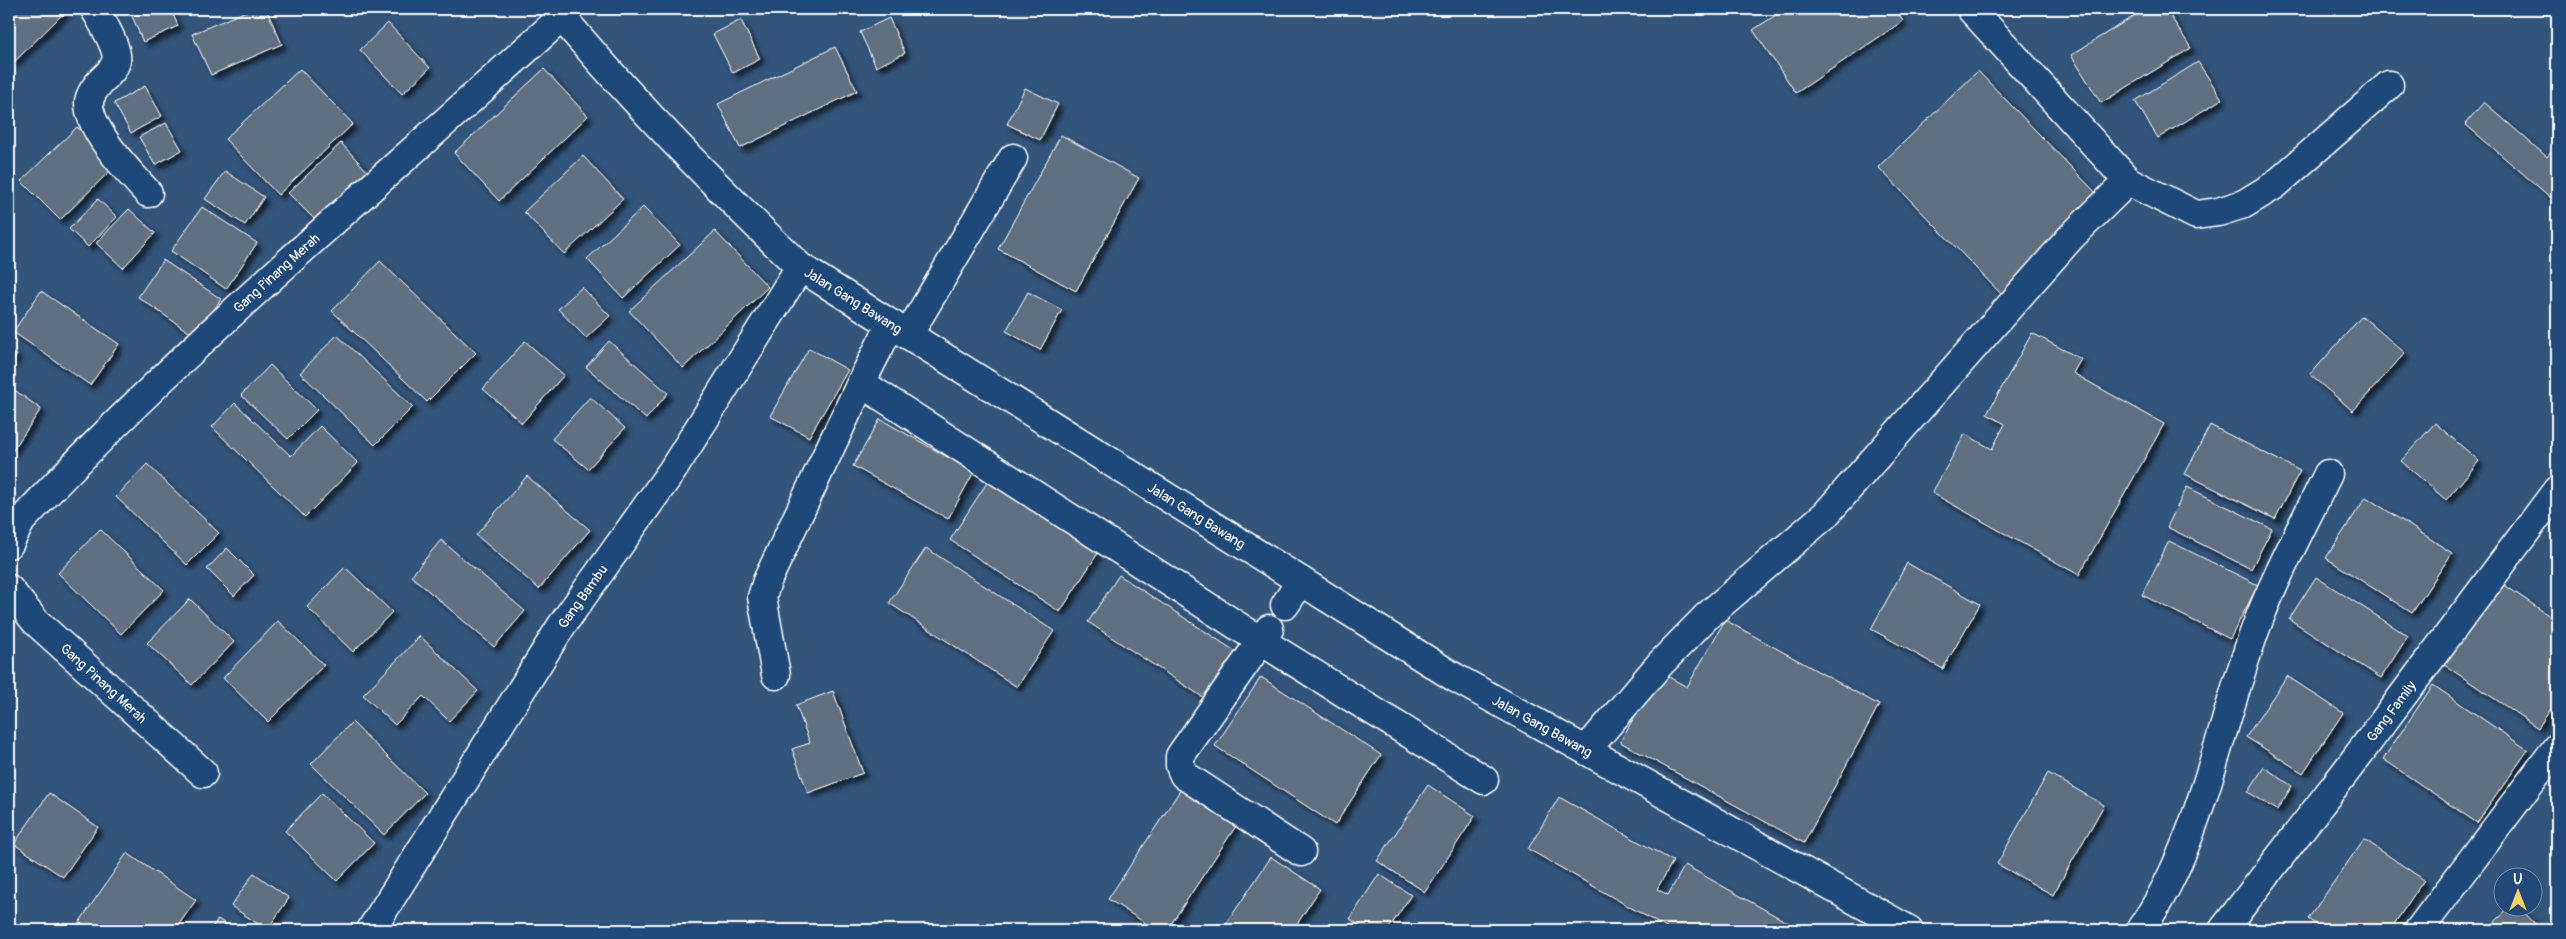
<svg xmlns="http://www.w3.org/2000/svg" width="2566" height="939" font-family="Pangolin,sans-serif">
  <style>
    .building { fill: #606f80; stroke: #fff; filter: url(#shadow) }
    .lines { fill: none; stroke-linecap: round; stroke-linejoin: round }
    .minor-casing { stroke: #fff; stroke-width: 31 }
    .minor { stroke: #1f4a7a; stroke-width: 28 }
    .labels { text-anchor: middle; stroke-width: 4; stroke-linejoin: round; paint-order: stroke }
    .street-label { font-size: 14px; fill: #fff; stroke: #1f4a7a }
  </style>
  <defs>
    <filter id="shadow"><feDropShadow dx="4.5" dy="4.5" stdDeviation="2.5" flood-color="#0009"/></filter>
  </defs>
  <rect width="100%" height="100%" fill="#32557c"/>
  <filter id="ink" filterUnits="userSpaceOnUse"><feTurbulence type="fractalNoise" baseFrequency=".02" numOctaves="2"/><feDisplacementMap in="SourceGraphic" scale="10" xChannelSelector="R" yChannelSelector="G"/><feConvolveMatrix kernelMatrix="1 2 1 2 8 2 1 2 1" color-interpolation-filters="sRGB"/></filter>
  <g filter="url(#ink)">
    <path class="building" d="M9,9H68L11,65Z
      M129,9H171L178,26L143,42Z
      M251,9H266L282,44L211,75L192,34Z
      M1785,9H1895L1903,21L1796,93L1753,30Z
      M2145,9H2166L2191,48L2101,103L2071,55Z
      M889,18L905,53L876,67L860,32Z
      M741,20L760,59L733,73L713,34Z
      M388,23L430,68L402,94L360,50Z
      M835,47L857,91L740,148L718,104Z
      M2198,62L2222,99L2158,138L2135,101Z
      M300,69L353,124L278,195L225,139Z
      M544,69L588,116L499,201L454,153Z
      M1978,71L2102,199L2002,295L1878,167Z
      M145,86L162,116L131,133L114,103Z
      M1025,88L1058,104L1040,140L1007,124Z
      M2484,102L2547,157L2557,145V203L2465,124Z
      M166,123L182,150L155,165L139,137Z
      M77,127L116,165L60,220L21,181Z
      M1061,135L1139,178L1076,291L998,249Z
      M341,143L369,173L317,222L288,193Z
      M583,156L623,199L564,254L524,212Z
      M225,171L264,197L245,225L205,199Z
      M98,199L117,217L88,247L69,229Z
      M202,207L257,243L226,289L171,251Z
      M643,207L680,245L623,298L587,259Z
      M129,209L155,233L123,268L96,243Z
      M715,231L768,287L683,368L629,311Z
      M163,260L221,299L196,337L138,297Z
      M380,261L476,353L427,402L332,311Z
      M582,287L610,316L586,338L558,309Z
      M41,291L119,344L90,385L13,332Z
      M1028,292L1062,310L1040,350L1006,331Z
      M2362,316L2405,353L2353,411L2310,375Z
      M2032,333L2081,359L2073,373L2164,424L2079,575L1932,493L1965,434L1992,449L2005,424L1987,414Z
      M337,335L413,407L375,445L300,373Z
      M525,341L564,375L522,423L483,389Z
      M609,341L668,393L646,419L586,367Z
      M809,348L848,370L809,437L770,416Z
      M9,350L17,355L9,367Z
      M270,365L317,410L288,439L241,395Z
      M9,386L41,409L11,453L9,451Z
      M590,397L625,428L588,469L552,439Z
      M235,403L291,456L320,426L358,463L305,517L212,427Z
      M880,419L974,472L948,519L853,466Z
      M2435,423L2479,461L2446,500L2401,461Z
      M2210,425L2300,471L2275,519L2185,474Z
      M147,464L219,533L187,565L116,497Z
      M527,476L590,530L539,589L476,535Z
      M988,481L1098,553L1060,612L950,540Z
      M2187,487L2272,529L2251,569L2167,527Z
      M2366,497L2452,553L2412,613L2326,558Z
      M100,529L164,590L121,634L58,573Z
      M441,540L525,611L494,647L411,576Z
      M2169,541L2258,585L2230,639L2142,595Z
      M227,548L254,575L234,596L207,569Z
      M926,548L1054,631L1017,687L889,603Z
      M1907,563L1980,604L1943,669L1871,629Z
      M345,567L392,612L353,652L307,607Z
      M1119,575L1238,653L1207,700L1088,622Z
      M2316,577L2408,636L2381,678L2289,619Z
      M2497,580L2557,621V700L2538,728L2440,662Z
      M190,599L234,642L192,685L147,643Z
      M1725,620L1879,705L1804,843L1620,742L1660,672L1687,687Z
      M278,621L324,665L268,722L223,678Z
      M420,636L478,691L449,721L423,696L395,725L363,695Z
      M2287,676L2343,713L2303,773L2246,737Z
      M1261,677L1381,755L1335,825L1215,746Z
      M2433,685L2528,750L2477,823L2383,759Z
      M833,691L863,773L808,793L792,749L810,743L796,705Z
      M352,722L425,793L384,835L311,764Z
      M2264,767L2292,786L2277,810L2248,792Z
      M2048,773L2104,805L2053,895L1997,864Z
      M1428,785L1475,816L1425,892L1377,861Z
      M1183,786L1238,823L1167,930H1156L1108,899Z
      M49,793L98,827L63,877L14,844Z
      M322,793L374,843L337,881L285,831Z
      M1559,797L1673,861L1657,889L1668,895L1685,865L1801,930H1670L1528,849Z
      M2364,839L2424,880L2390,930H2324L2308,919Z
      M127,853L196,900L175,930H74Z
      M1271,857L1320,889L1293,930H1222Z
      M254,873L289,898L267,930L231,906Z
      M1379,874L1411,895L1388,930H1366L1350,919Z
      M2512,906H2518L2541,930H2486Z
      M218,919L234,930H210Z"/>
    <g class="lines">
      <defs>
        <g id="minor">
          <path d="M95,9C101,20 119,49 116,61C114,70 106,76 100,82C95,88 90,94 89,102C88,130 130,173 148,193"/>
          <path id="s1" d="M555,9C632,101 713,184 800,267L1454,677L1909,930"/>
          <path d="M1971,9L2128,181L2196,215L2218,212L2244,204L2275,185L2389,85"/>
          <path d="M891,324L861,383L1261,641L1269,629"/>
          <path d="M908,335L1013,158"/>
          <path id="s2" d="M9,544L21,521C189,341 380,183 562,17"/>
          <path id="s3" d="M9,589L35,621L203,773"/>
          <path d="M1285,605L1301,581"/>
          <path d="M776,675L762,597L767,581L861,383"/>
          <path d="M1587,749L1660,664L1706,617L1825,515L2071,237L2128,181"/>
          <path d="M1301,852L1184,775L1180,766V756L1261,641L1484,780"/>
          <path id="s4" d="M371,930L562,625L672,471L800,267"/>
          <path d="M2140,930C2202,844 2221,716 2260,617C2279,569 2305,521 2328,474"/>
          <path id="s5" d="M2223,930L2347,770L2557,490"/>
          <path d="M2419,930L2557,747"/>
        </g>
      </defs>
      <use href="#minor" class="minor-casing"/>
      <use href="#minor" class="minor"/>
    </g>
  </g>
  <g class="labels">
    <g class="street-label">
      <text dy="5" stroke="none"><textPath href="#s2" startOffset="382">Gang Pinang Merah</textPath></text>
      <text dy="5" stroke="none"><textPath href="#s1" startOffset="419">Jalan Gang Bawang</textPath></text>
      <text dy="5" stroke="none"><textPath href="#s1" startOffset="824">Jalan Gang Bawang</textPath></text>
      <text dy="5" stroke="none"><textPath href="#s4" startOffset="395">Gang Bambu</textPath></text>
      <text dy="5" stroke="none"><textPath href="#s3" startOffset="134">Gang Pinang Merah</textPath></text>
      <text dy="5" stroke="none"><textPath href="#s5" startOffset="276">Gang Family</textPath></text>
      <text dy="5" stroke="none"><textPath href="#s1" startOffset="1229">Jalan Gang Bawang</textPath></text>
    </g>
  </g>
  <rect width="2566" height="939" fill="none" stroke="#1f4a7a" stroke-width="30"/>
  <rect x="15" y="15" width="2536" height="909" fill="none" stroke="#fff" stroke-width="2" filter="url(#ink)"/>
  <g transform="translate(2518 892)"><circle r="24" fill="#1f4a7a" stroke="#7992af"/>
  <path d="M0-4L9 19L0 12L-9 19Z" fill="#ffd166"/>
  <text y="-8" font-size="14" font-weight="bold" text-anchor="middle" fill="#ffffff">U</text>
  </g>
</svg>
